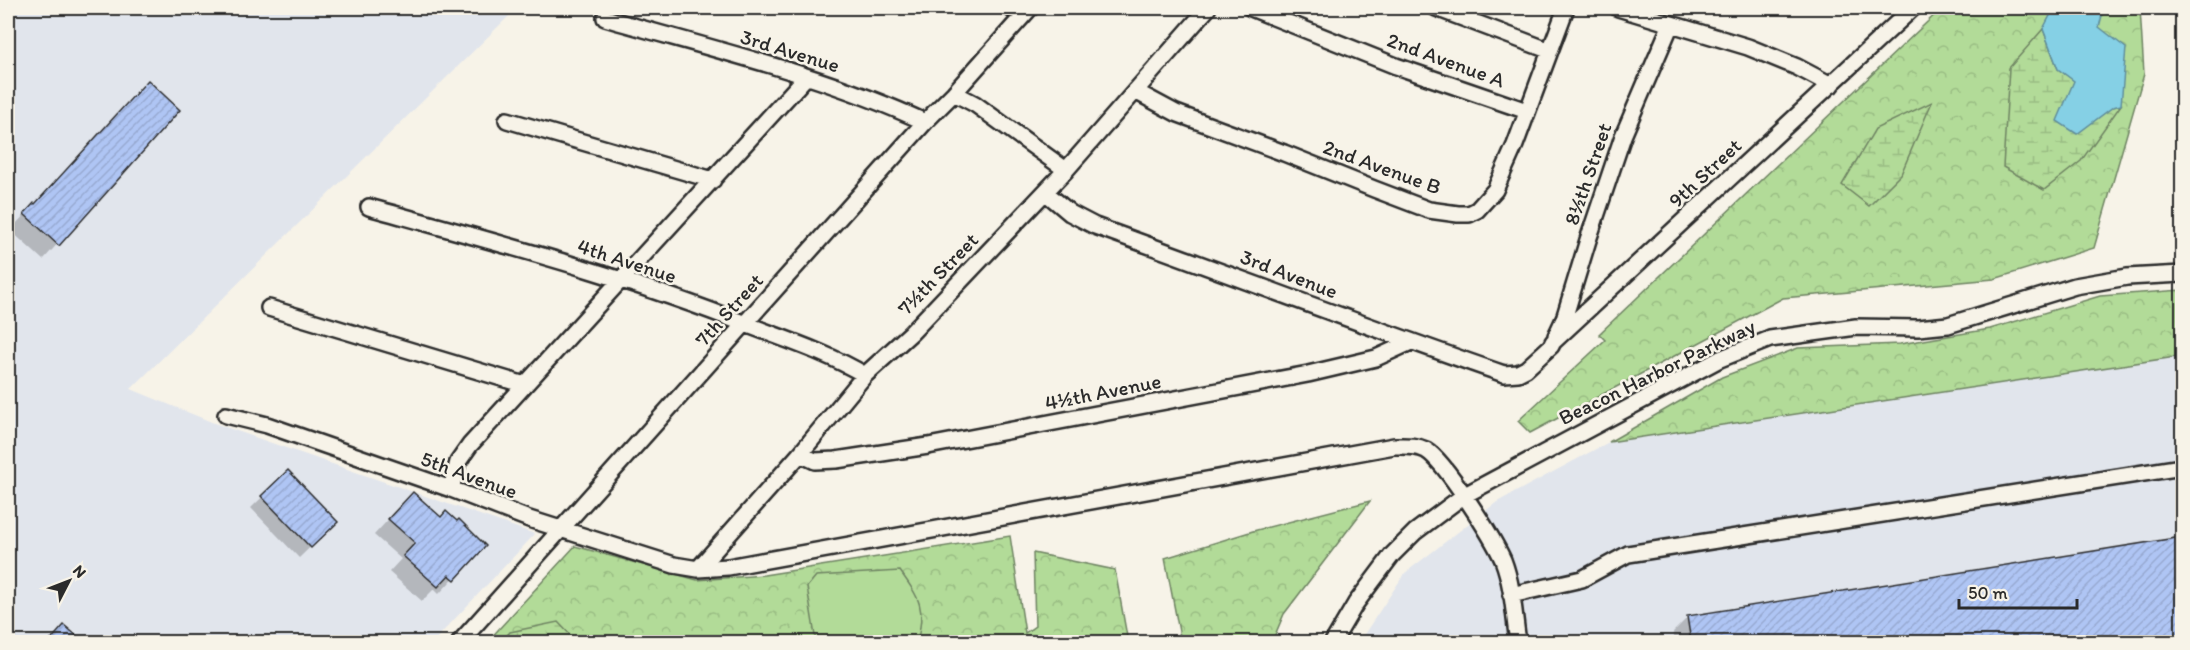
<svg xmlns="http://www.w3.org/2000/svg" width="2190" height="650" font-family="Itim,sans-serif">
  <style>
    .built { fill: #e1e5ec }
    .forest { fill: url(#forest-crowns); stroke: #6e8362; stroke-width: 1.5 }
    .wetland { fill: url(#wetland-marsh); stroke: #6e8362; stroke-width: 1.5 }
    .pitch { fill: #b2db98; stroke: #6e8362; stroke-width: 1.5 }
    .water { fill: #85d0e5; stroke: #618e9b; stroke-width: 1.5 }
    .shadow { fill: #0003 }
    .building { fill: url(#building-hatch); stroke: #2b2b2b; stroke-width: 1.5 }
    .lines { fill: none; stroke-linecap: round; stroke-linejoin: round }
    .minor-casing { stroke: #2b2b2b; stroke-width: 20 }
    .minor { stroke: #f7f3e8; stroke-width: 15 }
    .labels { text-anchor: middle; stroke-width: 5; stroke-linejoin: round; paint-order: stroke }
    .street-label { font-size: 21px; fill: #2b2b2b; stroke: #f7f3e8 }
  </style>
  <defs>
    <pattern id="forest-crowns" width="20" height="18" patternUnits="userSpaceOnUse" patternTransform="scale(1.5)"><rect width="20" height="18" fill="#b2db98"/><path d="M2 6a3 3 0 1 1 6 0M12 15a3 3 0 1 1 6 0" fill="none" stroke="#99bc83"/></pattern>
    <pattern id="wetland-marsh" width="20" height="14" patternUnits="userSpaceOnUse" patternTransform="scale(1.5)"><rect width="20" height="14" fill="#b2db98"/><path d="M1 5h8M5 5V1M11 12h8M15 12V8" fill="none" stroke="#99bc83"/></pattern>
    <pattern id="building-hatch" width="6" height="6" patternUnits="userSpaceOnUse" patternTransform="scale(1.5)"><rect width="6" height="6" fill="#afc5f4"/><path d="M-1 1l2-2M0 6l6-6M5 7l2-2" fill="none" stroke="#97a9d1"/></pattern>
  </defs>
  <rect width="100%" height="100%" fill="#f7f3e8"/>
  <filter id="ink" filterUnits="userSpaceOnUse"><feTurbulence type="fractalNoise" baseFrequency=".0167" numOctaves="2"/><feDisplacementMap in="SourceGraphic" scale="12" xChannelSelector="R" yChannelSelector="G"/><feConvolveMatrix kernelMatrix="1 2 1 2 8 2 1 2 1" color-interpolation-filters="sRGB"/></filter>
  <g filter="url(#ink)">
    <path class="built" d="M8,8H517L131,389L214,423L535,534L433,642H8Z
      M2182,356V642H1359L1405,573L1497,502L1609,442Z"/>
    <path class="forest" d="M1942,8H2140L2144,74L2094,248L1994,279L1783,298L1530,433L1518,421L1605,340L1599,334Z
      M2182,290V356L1609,442L1722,377L1798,348L1900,344L1990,329L2100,296Z
      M1370,501L1284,614L1272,642H1181L1165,558L1253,531Z
      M1010,536L1025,633L1035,626L1033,553L1115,570L1128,642H487L575,546L697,580L764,575Z"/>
    <path class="wetland" d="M2043,29L2058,69L2113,107L2121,105L2081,161L2044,190L2003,167L2009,68Z
      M1932,102L1901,174L1869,206L1842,185L1875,129Z
      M558,622L577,642H501L510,632Z"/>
    <path class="pitch" d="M900,571C920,599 926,608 917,642H816L807,587L816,576Z"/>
    <path class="water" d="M2054,8H2104L2099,27L2126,48L2121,105L2113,107L2077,134L2057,121L2074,81L2058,69L2043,29Z"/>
    <path class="shadow" d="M178,110L43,260L10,230L34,205Z
      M288,472L336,522L299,558L251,508Z
      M398,509L440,519L483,546L439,594L434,589L422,601L389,572L401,559L374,535Z
      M2182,538V642H1675L1673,632L1688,617Z"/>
    <path class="building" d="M148,80L180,110L59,246L24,214L34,203L35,204Z
      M288,470L338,522L311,548L261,496Z
      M413,492L441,517L446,511L457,521L459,519L486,546L455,580L449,575L438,587L403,556L415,543L388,519Z
      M2182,537V642H1691L1687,616Z
      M64,625L84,642H49Z"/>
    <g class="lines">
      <defs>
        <path id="minor" d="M1010,8L1024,14
          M1251,8L1396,66L1527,111
          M1436,8L1548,50
          M1618,8L1748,47L1797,67L1831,85
          M605,18C712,49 824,75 925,122
          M1135,91L1176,113L1284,153L1374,189L1429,210L1458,214H1469L1477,210L1495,190L1515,145L1566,8
          M954,93L975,104L1066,170
          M507,120L713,180
          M1045,192L1070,213L1095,226C1232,275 1367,327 1504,374L1518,373L1526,369L1551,346L1553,342L1913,8
          M369,207C497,243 625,276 748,325C787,340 828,353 865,375
          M269,308L525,385
          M1556,336L1564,319L1588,240L1623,136L1671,24
          M226,415L267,425L451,489L529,519L674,565L698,569L728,567L1394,446C1405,446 1416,445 1426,450C1445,461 1493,538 1503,560C1513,586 1514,616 1518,642
          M800,454L815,461L836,460L928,446L1308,374L1376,358L1411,342
          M451,489L458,462L470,445L806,77
          M698,569L800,454L865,375L911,333L1066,170L1208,8
          M1511,595L1582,579L1628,554L2182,467
          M460,642L925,122L954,93L1030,8
          M1333,642L1356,603L1392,555L1415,532L1463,496L1720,359L1770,339L1856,327L1918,328L1948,325L2075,286L2127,277L2182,274"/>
      </defs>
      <use href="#minor" class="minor-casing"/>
      <use href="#minor" class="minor"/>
    </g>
  </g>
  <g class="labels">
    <g class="street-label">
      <text transform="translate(790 51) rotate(17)" y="7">3rd Avenue</text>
      <text transform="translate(1446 60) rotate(20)" y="7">2nd Avenue A</text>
      <text transform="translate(1382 167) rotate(20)" y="7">2nd Avenue B</text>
      <text transform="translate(1705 173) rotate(-43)" y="7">9th Street</text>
      <text transform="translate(1588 174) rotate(-71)" y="7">8½th Street</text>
      <text transform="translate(627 261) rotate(18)" y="7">4th Avenue</text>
      <text transform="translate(938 274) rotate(-46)" y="7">7½th Street</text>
      <text transform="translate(1289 274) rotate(21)" y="7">3rd Avenue</text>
      <text transform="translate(729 310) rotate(-48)" y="7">7th Street</text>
      <text transform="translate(1657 372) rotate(-26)" y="7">Beacon Harbor Parkway</text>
      <text transform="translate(1103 392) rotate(-11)" y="7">4½th Avenue</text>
      <text transform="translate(469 475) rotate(20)" y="7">5th Avenue</text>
    </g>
  </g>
  <rect width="2190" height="650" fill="none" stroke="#f7f3e8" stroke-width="30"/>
  <rect x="15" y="15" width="2160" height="620" fill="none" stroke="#2b2b2b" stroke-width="2" filter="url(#ink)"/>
  <g transform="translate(69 581) rotate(48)" stroke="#f7f3e8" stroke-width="4.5" paint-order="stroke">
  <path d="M0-4.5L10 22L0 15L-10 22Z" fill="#2b2b2b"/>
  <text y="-9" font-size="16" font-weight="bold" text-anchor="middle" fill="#2b2b2b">N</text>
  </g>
  <path d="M1959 599v9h118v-9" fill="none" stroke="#2b2b2b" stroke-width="3"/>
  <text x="1968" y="599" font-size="18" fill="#2b2b2b" stroke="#f7f3e8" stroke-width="4.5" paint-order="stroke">50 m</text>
</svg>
